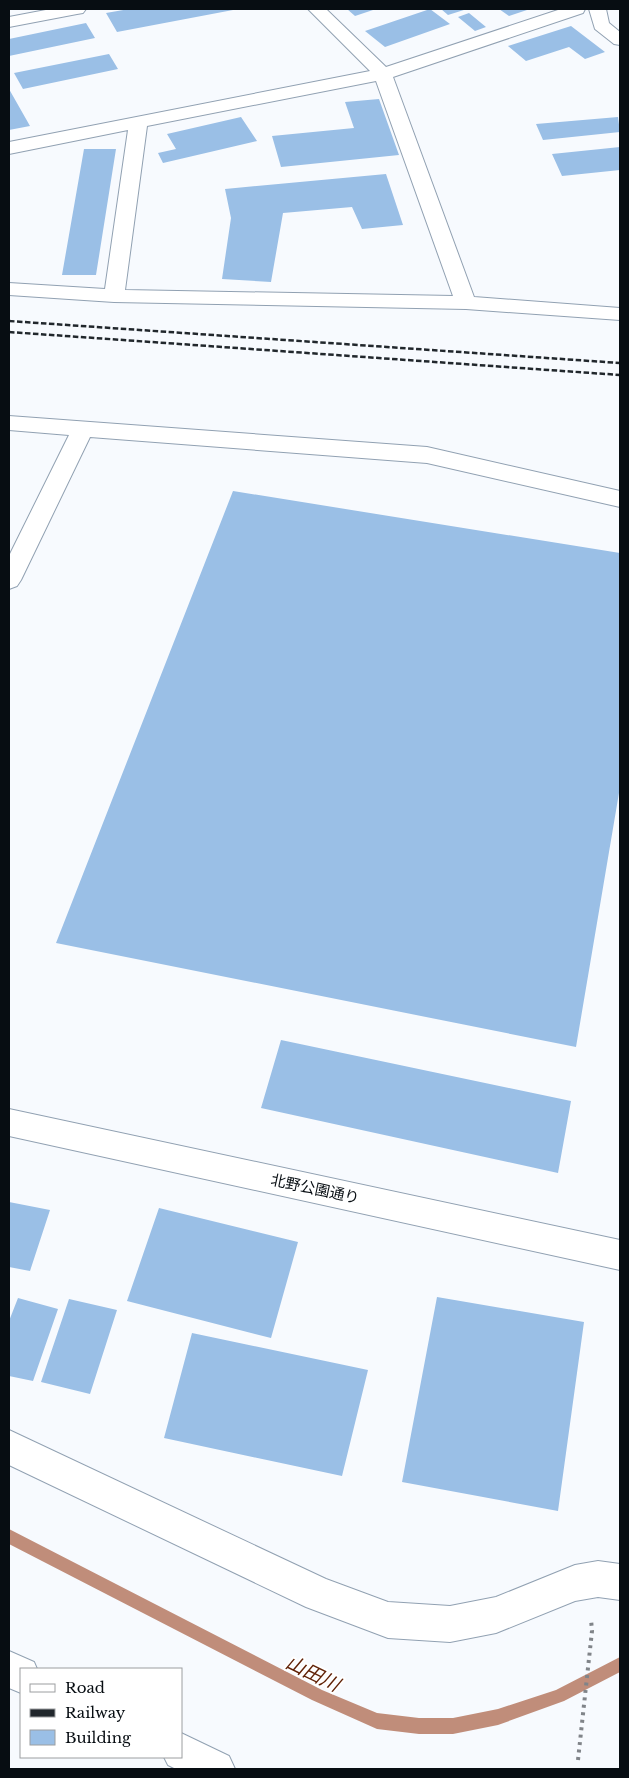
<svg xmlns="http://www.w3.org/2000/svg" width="629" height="1778" font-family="'Libre Baskerville','Noto Sans JP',serif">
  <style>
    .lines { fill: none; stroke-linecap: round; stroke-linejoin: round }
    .stream { fill: #c08d7a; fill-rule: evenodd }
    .building { fill: #9abfe6 }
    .street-casing { stroke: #91a1b2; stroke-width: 2 }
    .secondary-casing { stroke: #91a1b2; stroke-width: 2 }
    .highway-casing { stroke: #91a1b2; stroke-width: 2 }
    .path { stroke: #808489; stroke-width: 4; stroke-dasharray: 3 4.5; stroke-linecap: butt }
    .street { fill: #fff; fill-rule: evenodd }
    .secondary { fill: #fff; fill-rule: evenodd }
    .highway { fill: #fff; fill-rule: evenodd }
    .rail { stroke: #21272c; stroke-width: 2.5; stroke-dasharray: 5.5 2.5; stroke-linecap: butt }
    .labels { text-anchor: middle; stroke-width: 4; stroke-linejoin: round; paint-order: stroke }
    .street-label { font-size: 15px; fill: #070d12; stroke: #fff }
    .near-water-label { font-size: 19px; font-style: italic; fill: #612207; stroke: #fff }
  </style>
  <rect width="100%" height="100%" fill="#f7fafe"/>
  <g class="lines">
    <path class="stream" d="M9,1529L322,1690L377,1713L419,1718H453L498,1709L556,1690L620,1657V1672L564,1701L498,1725L453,1734H419L377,1729L312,1700L9,1544Z"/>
  </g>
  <path class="building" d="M129,9H233V10L117,32L106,13Z
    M347,9H376L355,16Z
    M430,9L450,24L385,47L365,31Z
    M441,9H467L448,15Z
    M499,9H530L509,16Z
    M469,13L486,27L475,31L458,17Z
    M86,23L95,38L9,56V39Z
    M571,26L605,52L585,59L569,47L526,61L508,46Z
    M109,54L118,69L23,89L14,73Z
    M9,89L30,126L9,130Z
    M379,99L399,155L281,167L272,136L354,128L345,102Z
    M241,117L257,141L163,163L158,153L176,149L167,134Z
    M618,117L620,132L543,140L536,124Z
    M620,147V170L562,176L552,154Z
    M84,149H116L96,275H62Z
    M386,174L403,225L362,229L352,207L283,213L271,282L222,279L231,218L225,189Z
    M233,491L620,553V787L576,1047L56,943Z
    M281,1040L571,1101L558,1173L261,1108Z
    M9,1202L50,1210L30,1271L9,1267Z
    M159,1208L298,1242L271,1338L127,1301Z
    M437,1297L584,1322L558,1511L402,1482Z
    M18,1298L58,1309L33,1381L9,1376V1321Z
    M69,1299L117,1310L90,1394L41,1382Z
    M192,1333L368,1370L342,1476L164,1438Z"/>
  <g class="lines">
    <defs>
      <path id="street" d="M51,9H86L83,13L77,14L9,27V17Z
        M308,9H326L386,67L561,9H585L583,13L393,77L474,297L620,308V320L466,309L114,302L9,295V283L105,289L128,130L9,154V142L370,71ZM376,81L453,296L125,290L147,126Z
        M9,416L427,447L620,491V507L427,463L90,437L21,580L17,586L9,589V556L69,435L9,430Z
        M9,1430L326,1579L388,1602L450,1606L496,1597L575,1565L598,1561L620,1564V1600L598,1597L575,1601L496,1633L450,1642L388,1638L306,1607L9,1465Z
        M9,1651L34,1662L37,1669H21V1693L9,1688Z
        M181,1733L229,1756L235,1769H176L168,1765L164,1757H181Z"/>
      <path id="secondary" d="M9,1109L620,1240V1270L9,1136Z"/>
      <path id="highway" d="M589,9H606L609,23L620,32V45L614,44L595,29Z"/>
    </defs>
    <use href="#street" class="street-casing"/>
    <use href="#secondary" class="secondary-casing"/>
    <use href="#highway" class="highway-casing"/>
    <path class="path" d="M578,1760L592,1631L591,1619"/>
    <use href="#street" class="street"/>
    <use href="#secondary" class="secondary"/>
    <use href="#highway" class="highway"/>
    <path class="rail" d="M9,321L620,363
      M9,332L620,375"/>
  </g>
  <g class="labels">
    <g class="street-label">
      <text transform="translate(315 1189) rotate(12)" y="5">北野公園通り</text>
    </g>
    <g class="near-water-label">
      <text transform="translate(313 1673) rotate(26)" y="7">山田川</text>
    </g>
  </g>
  <rect width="629" height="1778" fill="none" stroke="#070d12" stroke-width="20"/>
  <rect x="20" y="1668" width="162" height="90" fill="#ffffff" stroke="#9c9ea0"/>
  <rect x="30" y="1684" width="25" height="8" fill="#ffffff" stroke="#9c9ea0"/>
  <text x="65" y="1693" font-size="15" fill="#070d12">Road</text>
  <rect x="30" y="1709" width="25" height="8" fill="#21272c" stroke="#9c9ea0"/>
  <text x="65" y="1718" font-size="15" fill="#070d12">Railway</text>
  <rect x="30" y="1730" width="25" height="15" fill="#9abfe6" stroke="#9c9ea0"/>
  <text x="65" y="1743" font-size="15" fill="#070d12">Building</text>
</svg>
